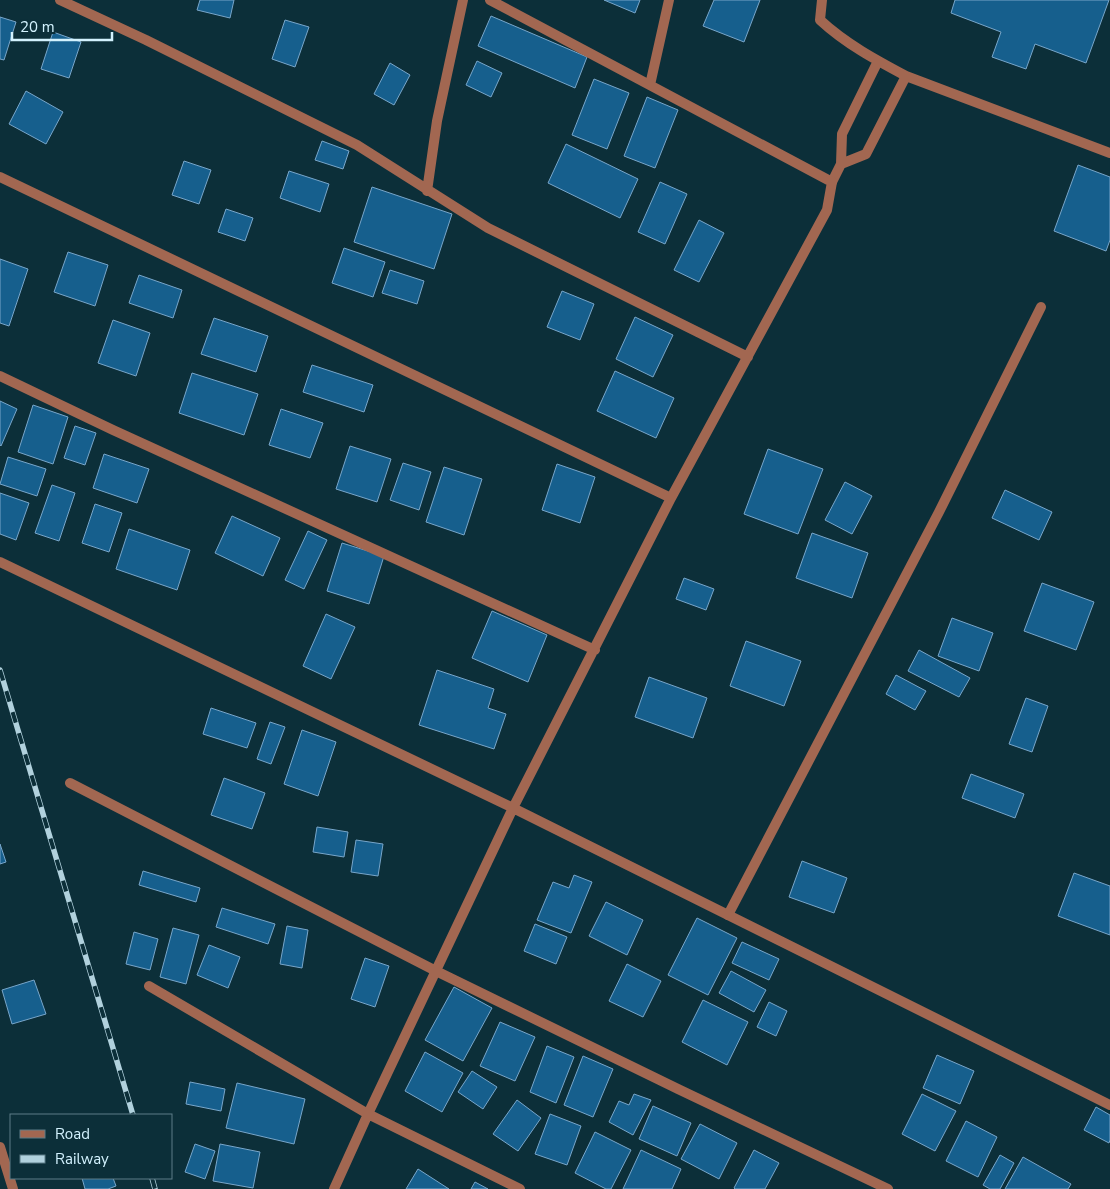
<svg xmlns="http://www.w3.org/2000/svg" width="1110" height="1189" font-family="'Nunito Sans',sans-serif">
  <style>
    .building { fill: #165f8d; stroke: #78a6ca }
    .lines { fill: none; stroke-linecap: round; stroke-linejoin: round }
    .service { stroke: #a26751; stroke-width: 10 }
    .minor { stroke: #a26751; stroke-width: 10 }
    .rail-casing { stroke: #b1d1dd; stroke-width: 5.5 }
    .rail { stroke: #0c2f39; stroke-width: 4; stroke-dasharray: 11; stroke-linecap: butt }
  </style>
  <rect width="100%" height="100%" fill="#0c2f39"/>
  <path class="building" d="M200,0H234L230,18L197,10Z
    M604,0H640L635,13Z
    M714,0H760L744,42L703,26Z
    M955,0H1109L1086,63L1035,44L1026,69L992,57L1001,32L951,13Z
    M491,16L587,57L575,88L478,46Z
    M0,17L16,22L4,60L0,59Z
    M285,20L309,27L295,67L272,59Z
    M53,32L81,42L69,78L41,69Z
    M477,61L502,73L491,97L466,85Z
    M390,63L410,75L394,105L374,94Z
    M594,79L629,93L607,149L572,135Z
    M26,91L63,112L46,144L9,124Z
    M647,97L678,110L655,168L624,156Z
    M322,141L349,151L343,169L315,160Z
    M566,144L638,179L620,218L548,183Z
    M184,161L211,170L199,204L172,195Z
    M1078,165L1110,177V240L1106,251L1054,231Z
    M289,171L329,184L320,212L280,198Z
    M660,182L687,194L665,244L638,232Z
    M372,187L452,214L434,269L354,242Z
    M226,209L253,218L245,241L218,232Z
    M699,220L724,233L699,282L674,270Z
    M344,248L385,262L373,297L332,283Z
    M68,252L108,265L95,306L54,292Z
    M0,259L28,269L9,326L0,323Z
    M390,270L424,281L417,304L382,293Z
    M139,275L182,290L173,318L129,303Z
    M562,291L594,304L580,340L547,327Z
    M635,317L673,335L653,377L616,359Z
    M214,318L268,336L256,372L201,354Z
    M113,320L150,333L136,376L98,363Z
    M312,365L373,385L364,412L303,392Z
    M615,371L674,398L656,438L597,411Z
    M192,373L258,394L244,435L179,413Z
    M0,401L17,409L1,446L0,445Z
    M33,405L68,417L53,464L18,452Z
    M281,409L323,423L310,458L269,445Z
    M75,426L96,433L85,465L64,458Z
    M350,446L391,459L377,502L336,489Z
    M768,449L823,469L798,534L744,514Z
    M104,454L149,469L137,503L93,488Z
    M8,457L46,469L37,496L0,484Z
    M403,463L431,472L419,510L390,500Z
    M557,464L595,477L580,523L542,510Z
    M444,467L482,479L464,535L426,522Z
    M845,482L872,496L852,534L825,520Z
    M52,485L75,493L59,541L35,533Z
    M1005,490L1052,512L1039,540L992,518Z
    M0,493L29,503L16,540L0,534Z
    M95,504L122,513L109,552L82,543Z
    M232,516L280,538L263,576L215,553Z
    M129,529L190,550L177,590L116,569Z
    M308,531L327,540L304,589L285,580Z
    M812,533L868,553L852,598L796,578Z
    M342,543L384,556L369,604L327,591Z
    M684,578L714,589L706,610L676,599Z
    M1042,583L1094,602L1076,650L1024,631Z
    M492,611L547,635L528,682L472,658Z
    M326,614L355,627L331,679L303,666Z
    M952,618L993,633L979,671L938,656Z
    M746,641L801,661L784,706L730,686Z
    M919,650L970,678L959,697L908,671Z
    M437,670L494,689L488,708L506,714L494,749L419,725Z
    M896,675L926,691L915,710L886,694Z
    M649,677L707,698L693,738L635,717Z
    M1026,698L1048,706L1032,752L1009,744Z
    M211,708L256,723L247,748L203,734Z
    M270,722L285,727L271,764L257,759Z
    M302,730L336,742L318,796L284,784Z
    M971,774L1024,794L1015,818L962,798Z
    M224,778L265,793L252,829L211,815Z
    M317,827L348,832L344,857L313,852Z
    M356,840L383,844L378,876L351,872Z
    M0,844L6,862L0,864Z
    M802,861L847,878L834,913L789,897Z
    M143,871L200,888L196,902L139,885Z
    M1074,873L1110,886V935L1058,916Z
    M574,875L592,882L571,933L537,920L553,882L569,888Z
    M606,902L643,920L627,955L589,936Z
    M222,908L275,924L268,944L216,927Z
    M697,918L737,938L708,995L668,975Z
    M535,924L567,937L556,964L524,951Z
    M287,926L308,930L302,968L280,964Z
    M173,928L199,935L186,984L160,977Z
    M134,932L158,939L150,970L126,964Z
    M742,942L779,959L769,980L732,963Z
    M209,945L240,957L228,988L197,975Z
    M365,958L389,966L375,1007L351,999Z
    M627,964L661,981L643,1017L609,1001Z
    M731,971L766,990L754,1012L719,993Z
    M34,980L46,1014L12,1024L2,990Z
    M454,987L492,1008L463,1061L425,1040Z
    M703,1000L748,1022L727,1065L682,1042Z
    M769,1002L787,1011L776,1036L757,1027Z
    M500,1022L535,1037L515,1081L480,1066Z
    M547,1046L574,1057L556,1103L530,1092Z
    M425,1052L463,1073L442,1112L405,1091Z
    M937,1055L974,1071L960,1104L923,1088Z
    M583,1056L613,1069L593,1117L564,1105Z
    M472,1071L497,1087L483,1109L458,1092Z
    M190,1082L225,1089L221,1111L186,1104Z
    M237,1083L305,1099L294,1144L226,1128Z
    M634,1094L651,1100L633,1135L609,1122L619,1101L629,1105Z
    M922,1094L956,1111L935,1151L902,1134Z
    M517,1100L541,1118L518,1151L493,1134Z
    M653,1106L691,1123L677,1156L639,1139Z
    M1096,1107L1110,1115V1140L1109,1143L1084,1130Z
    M550,1114L581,1126L567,1165L535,1154Z
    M966,1121L997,1137L978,1177L946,1161Z
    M700,1124L737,1143L719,1179L681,1159Z
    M595,1132L631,1150L611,1189H606L575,1173Z
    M195,1144L215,1151L205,1179L185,1172Z
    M220,1144L260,1152L253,1188L213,1181Z
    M641,1150L681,1169L672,1189H623Z
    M754,1150L779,1163L765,1189H735L734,1188Z
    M1000,1155L1014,1163L1000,1189H990L983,1185Z
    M1023,1157L1071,1184L1068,1189H1005Z
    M418,1169L449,1189H406Z
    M82,1178H113L116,1186L108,1189H85Z
    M475,1182L488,1189H471Z"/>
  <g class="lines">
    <path class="service" d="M822,0L820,20C846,44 876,60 906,76L1110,153
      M841,164L866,154L906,76
      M832,182L841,164L842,134L878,61
      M728,915L939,512L1041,307"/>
    <path class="minor" d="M60,0L146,40L357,145L488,228L748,357
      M650,85L669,0
      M0,177L671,498
      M427,191L437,121L463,0
      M0,376L113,430L595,650
      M0,562L513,808L1110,1105
      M70,783L436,971L678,1089L888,1189
      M149,986L368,1114L520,1189
      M0,1147L13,1189
      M334,1189L368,1114L513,808L671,498L827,210L832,182L490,0"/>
    <defs>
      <path id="rail" d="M0,670L133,1115
        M152,1178L155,1189"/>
    </defs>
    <use href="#rail" class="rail-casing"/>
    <use href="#rail" class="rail"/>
  </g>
  <rect x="10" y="1114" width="162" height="65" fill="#0c2f39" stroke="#5c7d88"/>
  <rect x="20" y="1130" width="25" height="8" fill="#a26751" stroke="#5c7d88"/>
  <text x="55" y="1139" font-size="15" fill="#d3f2fe">Road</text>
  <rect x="20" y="1155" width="25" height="8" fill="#b1d1dd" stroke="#5c7d88"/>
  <text x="55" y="1164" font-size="15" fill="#d3f2fe">Railway</text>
  <path d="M12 32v8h100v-8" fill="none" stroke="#d3f2fe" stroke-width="2.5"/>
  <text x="20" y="32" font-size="15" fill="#d3f2fe" stroke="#0c2f39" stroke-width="4" paint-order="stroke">20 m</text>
</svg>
